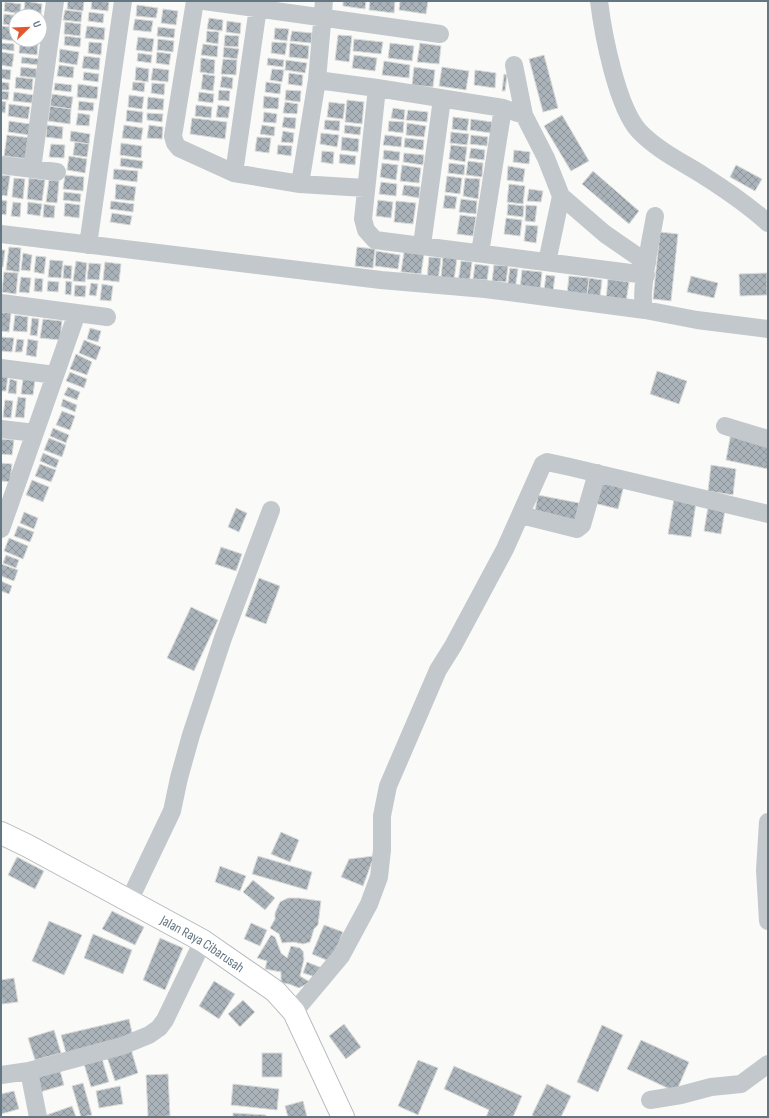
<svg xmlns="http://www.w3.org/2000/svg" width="769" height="1118" font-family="'Sofia Sans Condensed',sans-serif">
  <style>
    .building { fill: url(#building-cross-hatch); stroke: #dcdcda }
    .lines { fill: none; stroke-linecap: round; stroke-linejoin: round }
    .primary-casing { stroke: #b5babe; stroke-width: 24 }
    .street { stroke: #c3c8cc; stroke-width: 18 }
    .primary { stroke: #fff; stroke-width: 22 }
    .labels { text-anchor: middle; stroke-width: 4; stroke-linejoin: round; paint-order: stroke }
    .street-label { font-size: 14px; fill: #657683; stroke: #fff }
  </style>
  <defs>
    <pattern id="building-cross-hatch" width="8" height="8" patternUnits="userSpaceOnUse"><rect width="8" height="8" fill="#aab3b9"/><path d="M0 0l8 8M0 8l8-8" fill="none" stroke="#8e969c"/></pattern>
  </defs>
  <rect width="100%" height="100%" fill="#fafaf8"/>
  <path class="building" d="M25,1L42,4L41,14L24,11Z
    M68,1H84L83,11L67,9Z
    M92,1L109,2L108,11L91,9Z
    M343,1H366L365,9L343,6Z
    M370,1H395L394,13L369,10Z
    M400,1H428L426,14L399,10Z
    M5,2L21,4L20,14L4,11Z
    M137,5L158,8L156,18L136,16Z
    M163,9L178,11L176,25L161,23Z
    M65,10L82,12L81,22L63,20Z
    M89,12L104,14L103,23L88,21Z
    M4,14L20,16H16V26L3,24Z
    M209,18L223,20L222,31L207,29Z
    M135,19L153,21L151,32L133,30Z
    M227,21L241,23L240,34L226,32Z
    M65,22L81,24L80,36L64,34Z
    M2,26L15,28L14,41L1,39Z
    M87,26L105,28L104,40L85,38Z
    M158,27L175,29L174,38L157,36Z
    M275,28L289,29L287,41L274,39Z
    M207,31L219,32L218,44L206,42Z
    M292,31L312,33L311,43L290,41Z
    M225,35L239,36L238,47L224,46Z
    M338,35L352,36L349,62L335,60Z
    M65,36L81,38L80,47L64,45Z
    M138,37L154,39L152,52L136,50Z
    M158,39L174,41L173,52L157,50Z
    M354,39L383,42L381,54L353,51Z
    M20,40L38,42L37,55L19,53Z
    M89,42L102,43L101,55L88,53Z
    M272,42L287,43L285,55L271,53Z
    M1,43L14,44V51L1,49Z
    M290,43L309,46L308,59L289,57Z
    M390,43L414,46L412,61L388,58Z
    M420,43L441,46L439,64L417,62Z
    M203,44L218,46L217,57L201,55Z
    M224,47L239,49L237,59L223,57Z
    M60,49L79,52L77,65L59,62Z
    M1,52L14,54L12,67L1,65Z
    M157,52L171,54L169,65L156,63Z
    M138,53L152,55L151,63L137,61Z
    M354,55L377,58L375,71L352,68Z
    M544,55L558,108L543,112L529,59Z
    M84,56L100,58L99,70L82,68Z
    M22,57L39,59L38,65L21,63Z
    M201,58L215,60L214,74L200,72Z
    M268,58L284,60L283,67L267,65Z
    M223,59L237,60L236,75L221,74Z
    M286,60L307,63L305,73L285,70Z
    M384,61L410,65L409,78L382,75Z
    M59,65L74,67L73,78L57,76Z
    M21,67L37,69L36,78L20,76Z
    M136,67L149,69L148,82L135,80Z
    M414,67L435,70L433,87L412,85Z
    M442,67L469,71L466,90L439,86Z
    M153,68L169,70L168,82L151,80Z
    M1,69L11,70L10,80L1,78Z
    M272,69L284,70L282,82L270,80Z
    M475,70L496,73L495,88L474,85Z
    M84,72L99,74L98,82L83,80Z
    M289,73L303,75L302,86L288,84Z
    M203,74L215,76L213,91L201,89Z
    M504,74L507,75L505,91H502Z
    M222,76L233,78L232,89L220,87Z
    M16,77L33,79L32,90L15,88Z
    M1,82L9,83V90H1Z
    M133,82L145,83L144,92L132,90Z
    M266,82L281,84L280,94L265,92Z
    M55,83L72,85L71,92L54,90Z
    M152,83L165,84L164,95L151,93Z
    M78,84L98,87L97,99L77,97Z
    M219,90L230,91L229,101L218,100Z
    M286,90L301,91L300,102L285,100Z
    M1,91L9,92L8,100L1,99Z
    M14,92L33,95L32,103L13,101Z
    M199,92L214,94L213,103L198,101Z
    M52,94L73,97L71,109L50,106Z
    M129,95L144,97L142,109L128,107Z
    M264,96L279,98L278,109L263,108Z
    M148,97L164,99L163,110L147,109Z
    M347,100L364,102L362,124L345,122Z
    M1,101L6,102L5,113L1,112Z
    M79,101L94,103L93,111L78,110Z
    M285,102L298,104L297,114L283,113Z
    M329,102L345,104L343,119L327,117Z
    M9,104L30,107L28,119L8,116Z
    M196,105L212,107L211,118L195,116Z
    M218,105L230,107L228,118L216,117Z
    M50,106L71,109L70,124L48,121Z
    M393,108L405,110L404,120L391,118Z
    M127,110L143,112L142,123L126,121Z
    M408,110L428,112L427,122L406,120Z
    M264,112L277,114L276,123L263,122Z
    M78,113L90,115L89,126L76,125Z
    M147,113L163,114L162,122L147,120Z
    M562,115L589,161L571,171L544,126Z
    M284,117L296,118L295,129L282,127Z
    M453,117L469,119L467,131L452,129Z
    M192,118L227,122L225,139L190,134Z
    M471,119L492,122L491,133L470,130Z
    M325,120L340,121L339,131L324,129Z
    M9,121L30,124L29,135L8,132Z
    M389,121L404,122L403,133L388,131Z
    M407,123L426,126L424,137L406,135Z
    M47,125L63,127L62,139L46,137Z
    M124,125L143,128L141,140L122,138Z
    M149,125L163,127L162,139L147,138Z
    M262,125L275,127L274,136L260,134Z
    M345,125L361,127L360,135L344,133Z
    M71,131L90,134L89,144L70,141Z
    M283,131L294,133L293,143L281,142Z
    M451,132L469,134L467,145L450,143Z
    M321,133L339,135L337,147L320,144Z
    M7,135L31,138L29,159L4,156Z
    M385,135L402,137L401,147L383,145Z
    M471,135L488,137L487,146L470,144Z
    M257,137L271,138L269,153L255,151Z
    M342,137L359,139L358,152L341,150Z
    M405,138L424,140L423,150L404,147Z
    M75,142L89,144L87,157L73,155Z
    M121,143L142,146L141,158L120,155Z
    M51,144L65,145L64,158L49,157Z
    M278,145L292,146L291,156L277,154Z
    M451,145L467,147L465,162L449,159Z
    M471,148L485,150L484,160L469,158Z
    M384,150L400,152L399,161L383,159Z
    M514,150L530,152L529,164L513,162Z
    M322,151L334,152L333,164L321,162Z
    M404,153L424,155L423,165L403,162Z
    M340,154L356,156L355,165L339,163Z
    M69,156L87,159L85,173L67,170Z
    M121,158L143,161L142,169L120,166Z
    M468,161L483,163L482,177L466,175Z
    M382,163L398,165L396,180L380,177Z
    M449,163L465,165L464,175L448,173Z
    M402,165L421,168L419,183L400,181Z
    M736,165L762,179L755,191L730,177Z
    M508,166L525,169L523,182L507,180Z
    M114,169L138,171L137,182L113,179Z
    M593,171L639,211L629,224L582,184Z
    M1,175L10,176L7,196L1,195Z
    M65,175L84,177L83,191L63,189Z
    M447,176L462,178L460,194L445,192Z
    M14,178L25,179L23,199L12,197Z
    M29,178L45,180L42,201L27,199Z
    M465,178L480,179L478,199L463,196Z
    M49,180L59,181L57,203L46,202Z
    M381,182L397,184L396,196L379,194Z
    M116,184L136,187L134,201L115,199Z
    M509,184L525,186L523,204L507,202Z
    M404,185L420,187L419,198L402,195Z
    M529,189L543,191L541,202L527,201Z
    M64,192L81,194L80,202L63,200Z
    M445,195L457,197L455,209L443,208Z
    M461,199L477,201L476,214L459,212Z
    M1,200L7,201L6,215L1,214Z
    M378,200L393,202L391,218L376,216Z
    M111,201L134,204L133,212L110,209Z
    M396,201L416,203L413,224L394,222Z
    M13,202L21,203L20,217L11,216Z
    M28,202L42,204L40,216L27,214Z
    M65,203L80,205L79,218L64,216Z
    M44,204L55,206L54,218L43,217Z
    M508,204L524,206L523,217L507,215Z
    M526,205L537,206L535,222L525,221Z
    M112,213L132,216L130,225L110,222Z
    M460,215L476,217L473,236L457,234Z
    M506,218L522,220L520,236L504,234Z
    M526,225L538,226L536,243L524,241Z
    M660,232L678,234L671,301L653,299Z
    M9,247L21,248L19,272L6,270Z
    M357,247L375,249L373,268L355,266Z
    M1,250H5L3,267H1Z
    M376,251L400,255L398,269L375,266Z
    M404,252L424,254L421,274L401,272Z
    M23,253L32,255L30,271L21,270Z
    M36,256L46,257L44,274L34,272Z
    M429,257L441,258L438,280L427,278Z
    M443,257L457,258L454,280L441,278Z
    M50,260L63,261L61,278L48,277Z
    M76,261L87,263L85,282L73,281Z
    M461,261L472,262L469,284L458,283Z
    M105,262L121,264L119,282L103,280Z
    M89,263L101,264L99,280L87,279Z
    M475,264L489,266L487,280L473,279Z
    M64,265L72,266L71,279L63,278Z
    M494,265L508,266L506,282L492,281Z
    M510,268L518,269L515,290L507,289Z
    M522,270L542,272L540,291L520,289Z
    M4,272L18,273L16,294L2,292Z
    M767,273V295L740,296L739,274Z
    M546,275L555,276L553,291L544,290Z
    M569,276L589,278L587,296L567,294Z
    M691,276L718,283L714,298L687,292Z
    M21,277L31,278L29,293L19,292Z
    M35,278L43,279L42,292L34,291Z
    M589,278L602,280L600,297L587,295Z
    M608,279L629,282L626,302L606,299Z
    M48,281L59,282L58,292L47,291Z
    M66,281L72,282L71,295L65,294Z
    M91,283L98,284L96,296L89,295Z
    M102,284L113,286L111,301L100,300Z
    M75,285L86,286L85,297L74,296Z
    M1,312L11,313L9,332L1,331Z
    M15,315L28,317L27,332L13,331Z
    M32,318L39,319L37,336L30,335Z
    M43,319L62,321L60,340L40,338Z
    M90,328L101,331L98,342L87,339Z
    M1,337L14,338L12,352L1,351Z
    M17,339L24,340L22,352H15Z
    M28,339L38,341L36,357L26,355Z
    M84,340L101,347L96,360L79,353Z
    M76,354L92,362L87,375L70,369Z
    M657,371L687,381L679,404L650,394Z
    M70,372L87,379L84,388L66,381Z
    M1,374L8,375L6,391H1Z
    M10,379L17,381L16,394L8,393Z
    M23,379L35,380L33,395L21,394Z
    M68,387L80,392L77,400L64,395Z
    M18,397L26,398L24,418L15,417Z
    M63,399L77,405L75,412L61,406Z
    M5,400L13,401L11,418L3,417Z
    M62,411L75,416L70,430L56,425Z
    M53,428L69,435L66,443L50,436Z
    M731,433L768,441V469L726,460Z
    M49,438L66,445L62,457L44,450Z
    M1,439L14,440L12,455L1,454Z
    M43,453L59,460L56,468L40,461Z
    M1,463L12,464L10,482L1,481Z
    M40,464L56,470L51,482L35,476Z
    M711,465L736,469L733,495L708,491Z
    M601,479L624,485L618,509L594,503Z
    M32,480L49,487L43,502L26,495Z
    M538,495L579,503L575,524L534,516Z
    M674,499L696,503L691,537L668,534Z
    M708,507L725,510L721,534L704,531Z
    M236,508L247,513L239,532L228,527Z
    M24,512L38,518L34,529L20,523Z
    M18,526L34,532L30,542L14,536Z
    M9,538L28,546L23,559L4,551Z
    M221,547L242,554L236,571L215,564Z
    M6,555L19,560L16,568L3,563Z
    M1,564L18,570L14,581L1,576Z
    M259,578L280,586L266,624L245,616Z
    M1,581L12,586L9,594L1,591Z
    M191,607L218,620L194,671L167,658Z
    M281,832L299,840L290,862L271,854Z
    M258,856L312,872L307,890L252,874Z
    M374,856L363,886L341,877L349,859Z
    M17,857L44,871L35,889L8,875Z
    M220,866L246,876L240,891L215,882Z
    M253,880L275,898L265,910L243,892Z
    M288,898H299L321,901L318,925L314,929L310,942L303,944L293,942L282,943L279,934L270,928L275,919V913L280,902Z
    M112,911L144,927L135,945L102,929Z
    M49,921L82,935L64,975L32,961Z
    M251,923L267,930L260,946L244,939Z
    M324,925L343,932L331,962L312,954Z
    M93,934L132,950L123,974L84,958Z
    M271,935L275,937L281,953L287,958L291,946L300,948L303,951L304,959L300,976L310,982L299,988L289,984L281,983V972L265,969L267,961L257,958Z
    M160,938L183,948L165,990L143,980Z
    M307,962L322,968L319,978L303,973Z
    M14,978L18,1002L2,1004L1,980Z
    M214,981L235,994L219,1019L199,1006Z
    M243,1000L255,1012L240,1027L228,1014Z
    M129,1019L133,1037L66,1053L61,1035Z
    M344,1024L361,1047L346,1059L329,1036Z
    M602,1025L623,1035L598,1092L577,1082Z
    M54,1030L61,1053L35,1060L28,1038Z
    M641,1040L689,1062L676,1092L627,1069Z
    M131,1049L138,1073L115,1081L107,1057Z
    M262,1053H282V1077H262Z
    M102,1059L109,1082L91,1087L84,1064Z
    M418,1060L438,1068L418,1115L398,1106Z
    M454,1066L522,1096L513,1117H486L489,1110L444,1089Z
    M59,1067L64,1085L40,1092L35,1074Z
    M168,1074L170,1116L148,1117L146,1075Z
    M83,1083L92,1115L81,1117L72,1086Z
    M233,1084L279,1089L277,1110L231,1105Z
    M547,1084L571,1096L561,1117H535L532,1115Z
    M120,1086L123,1104L99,1108L96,1091Z
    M14,1091L19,1109L1,1114V1094Z
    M303,1101L307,1117H288L285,1106Z
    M72,1106L76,1117L44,1116Z
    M233,1113L266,1115V1117H233Z"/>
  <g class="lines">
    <defs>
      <g id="primary">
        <path id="s1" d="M1,833L28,846L203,941L275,991L294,1012L343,1117"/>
      </g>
    </defs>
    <use href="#primary" class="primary-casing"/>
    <path class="street" d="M195,1L173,136L175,143L179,148L234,173L300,184L365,188
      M204,1L440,34
      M599,1C603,34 617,107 639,131C657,150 682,162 704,176C726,190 748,205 768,223
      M514,65L524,115L546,158L561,196L605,234L647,263
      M317,80L377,88L503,108L524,115
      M377,88L363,219L366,230L375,240L646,275
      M1,165L57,172
      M32,169L55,1
      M234,173L259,1
      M300,184L317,80L324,1
      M655,216C652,234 638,297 645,310L697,320L768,329
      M1,234L381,280L485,289L645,310
      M88,245L123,1
      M422,245L442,99
      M480,253L503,108
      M547,262L561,196
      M1,303L107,317
      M1,368L55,375
      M725,426L768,439
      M1,429L35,433
      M521,515L577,529L582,525L597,473
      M1,529L77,313
      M768,822L765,870L768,921
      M129,901L172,811L179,778L191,735L223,638L271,510
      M294,1012L341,956L369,904L379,877L382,850V816L388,786L438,670L453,646L505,549L543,464L547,462L570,467L768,514
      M29,1071L38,1117
      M1,1075L29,1071L122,1046L149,1035L159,1028L165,1020L203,941
      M650,1100L681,1095L711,1087L741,1084L768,1064"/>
    <use href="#primary" class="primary"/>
  </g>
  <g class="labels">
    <g class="street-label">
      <text dy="5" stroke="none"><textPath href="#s1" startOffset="230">Jalan Raya Cibarusah</textPath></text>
    </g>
  </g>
  <rect width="769" height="1118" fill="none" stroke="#657683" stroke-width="4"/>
  <g transform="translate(28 28) rotate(67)"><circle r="19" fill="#ffffff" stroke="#c1c8cd"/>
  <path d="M0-3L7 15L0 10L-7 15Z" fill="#e4572e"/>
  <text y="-6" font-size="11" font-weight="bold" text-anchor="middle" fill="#657683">U</text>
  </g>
</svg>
